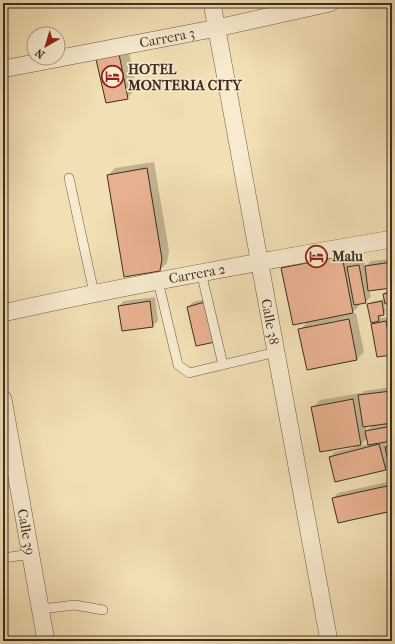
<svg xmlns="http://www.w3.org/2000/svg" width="395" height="644" font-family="'IM FELL French Canon',serif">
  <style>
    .shadow { fill: #0003; fill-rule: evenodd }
    .building { fill: #e8b190; stroke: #3c2e22 }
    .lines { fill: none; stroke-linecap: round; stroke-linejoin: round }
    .lane-casing { stroke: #6a5a46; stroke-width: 10 }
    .street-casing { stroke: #6a5a46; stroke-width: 18 }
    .lane { stroke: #f7eace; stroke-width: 9 }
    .street { stroke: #f7eace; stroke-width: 17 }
    .labels { text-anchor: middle; stroke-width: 3.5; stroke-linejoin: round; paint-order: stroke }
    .street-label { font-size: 14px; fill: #3c2e22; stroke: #f7eace }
    .poi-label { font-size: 14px; font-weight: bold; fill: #3c2e22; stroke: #f7eace; text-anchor: start }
  </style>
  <rect width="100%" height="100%" fill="#f2dfb4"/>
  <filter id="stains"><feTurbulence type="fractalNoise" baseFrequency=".005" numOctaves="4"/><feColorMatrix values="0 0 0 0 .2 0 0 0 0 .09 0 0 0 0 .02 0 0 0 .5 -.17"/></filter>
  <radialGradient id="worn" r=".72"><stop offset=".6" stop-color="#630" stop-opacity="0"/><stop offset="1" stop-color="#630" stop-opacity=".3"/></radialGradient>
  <path class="shadow" d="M127,41L136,89L127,98L97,55Z
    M154,162L169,251L167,263L159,270L108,175L115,168Z
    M349,249L352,264L354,262L364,260L365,267L371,261L392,259V287L369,290L371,297L365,302L360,303V305L351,314L356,313L364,352L357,359L300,330L309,320L282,268L289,261Z
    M386,291H392V302L384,303L386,311L384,314H380L381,318L390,317L392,325L391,354L372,324L375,321L368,305L371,302L385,299L384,294ZM378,311L379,319H377Z
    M155,297L158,321L153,326L123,330L119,306L124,301Z
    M210,298L197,345L188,307L193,302Z
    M392,387V440L385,441L386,447L392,441V467L390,465L385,469L330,457L335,452L355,447V445L313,407L320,400L360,393V394L364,391ZM373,424L367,431L366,425ZM368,438L369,444L359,446Z
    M392,481V510L339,522L333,498L338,493Z"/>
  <path class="building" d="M118,49L128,99L106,103L95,55Z
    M147,168L162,259L160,271L124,277L107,175Z
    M342,256L353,313L293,325L281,268Z
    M392,262V288L368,291L365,266Z
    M359,265L366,303L354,305L347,267Z
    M392,292V303L385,304L383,294Z
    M150,301L153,327L122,331L118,306Z
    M382,301L384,315L378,316L379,321L371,323L367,304Z
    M205,302L215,342L196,346L187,307Z
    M349,319L357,360L307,370L298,329Z
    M386,321L392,355L377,357L371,324Z
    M391,391L392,423L363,427L358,395Z
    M353,399L361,445L320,452L311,407Z
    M392,426V441L368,445L365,431Z
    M379,444L386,470L335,482L329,457Z
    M392,445V468L390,469L385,447Z
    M387,486L392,511L338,523L332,498Z"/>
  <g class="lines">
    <defs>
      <path id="lane" d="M69,178L94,293
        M201,272L223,365
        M158,281L178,365L189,373L276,352
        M3,558L31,554
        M41,609L75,605L103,610"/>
      <g id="street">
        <path id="s1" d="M212,3L329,641"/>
        <path id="s2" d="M3,69L217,28L330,3"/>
        <path id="s3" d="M3,313C132,284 262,261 392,239"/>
        <path id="s4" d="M3,399L46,641"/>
      </g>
    </defs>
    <use href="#lane" class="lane-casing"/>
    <use href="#street" class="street-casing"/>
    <use href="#lane" class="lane"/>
    <use href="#street" class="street"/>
  </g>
  <defs>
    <symbol id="hotel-ring" viewBox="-11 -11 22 22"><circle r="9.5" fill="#f7eace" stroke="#8f2418" stroke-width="1.5"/><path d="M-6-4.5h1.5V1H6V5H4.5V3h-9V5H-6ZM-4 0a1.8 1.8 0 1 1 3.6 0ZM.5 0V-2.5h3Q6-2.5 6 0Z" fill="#8f2418"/></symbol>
  </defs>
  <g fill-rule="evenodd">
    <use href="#hotel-ring" x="100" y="64" width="25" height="25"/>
    <use href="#hotel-ring" x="304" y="244" width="25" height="25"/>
  </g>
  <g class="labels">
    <g class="street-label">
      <text dy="5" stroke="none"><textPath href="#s2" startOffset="167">Carrera 3</textPath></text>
      <text dy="5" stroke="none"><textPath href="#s3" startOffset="198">Carrera 2</textPath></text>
      <text dy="5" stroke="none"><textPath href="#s1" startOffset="324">Calle 38</textPath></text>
      <text dy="5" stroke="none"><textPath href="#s4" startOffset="135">Calle 39</textPath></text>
    </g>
    <g class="poi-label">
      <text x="128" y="74">HOTEL<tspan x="128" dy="16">MONTERIA CITY</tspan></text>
      <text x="332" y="261">Malu</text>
    </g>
  </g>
  <rect width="395" height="644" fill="none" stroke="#f2dfb4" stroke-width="16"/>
  <rect x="4" y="4" width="387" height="636" fill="none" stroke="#3c2e22" stroke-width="2"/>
  <rect x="8" y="8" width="379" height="628" fill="none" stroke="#3c2e22"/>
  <g transform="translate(46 46) rotate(218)"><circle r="19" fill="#f7eace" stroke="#ac9f89"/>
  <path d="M0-3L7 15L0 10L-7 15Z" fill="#8f2418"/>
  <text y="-6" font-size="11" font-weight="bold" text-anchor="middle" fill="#3c2e22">N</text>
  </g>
  <rect width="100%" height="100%" filter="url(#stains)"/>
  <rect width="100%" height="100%" fill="url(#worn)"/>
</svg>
